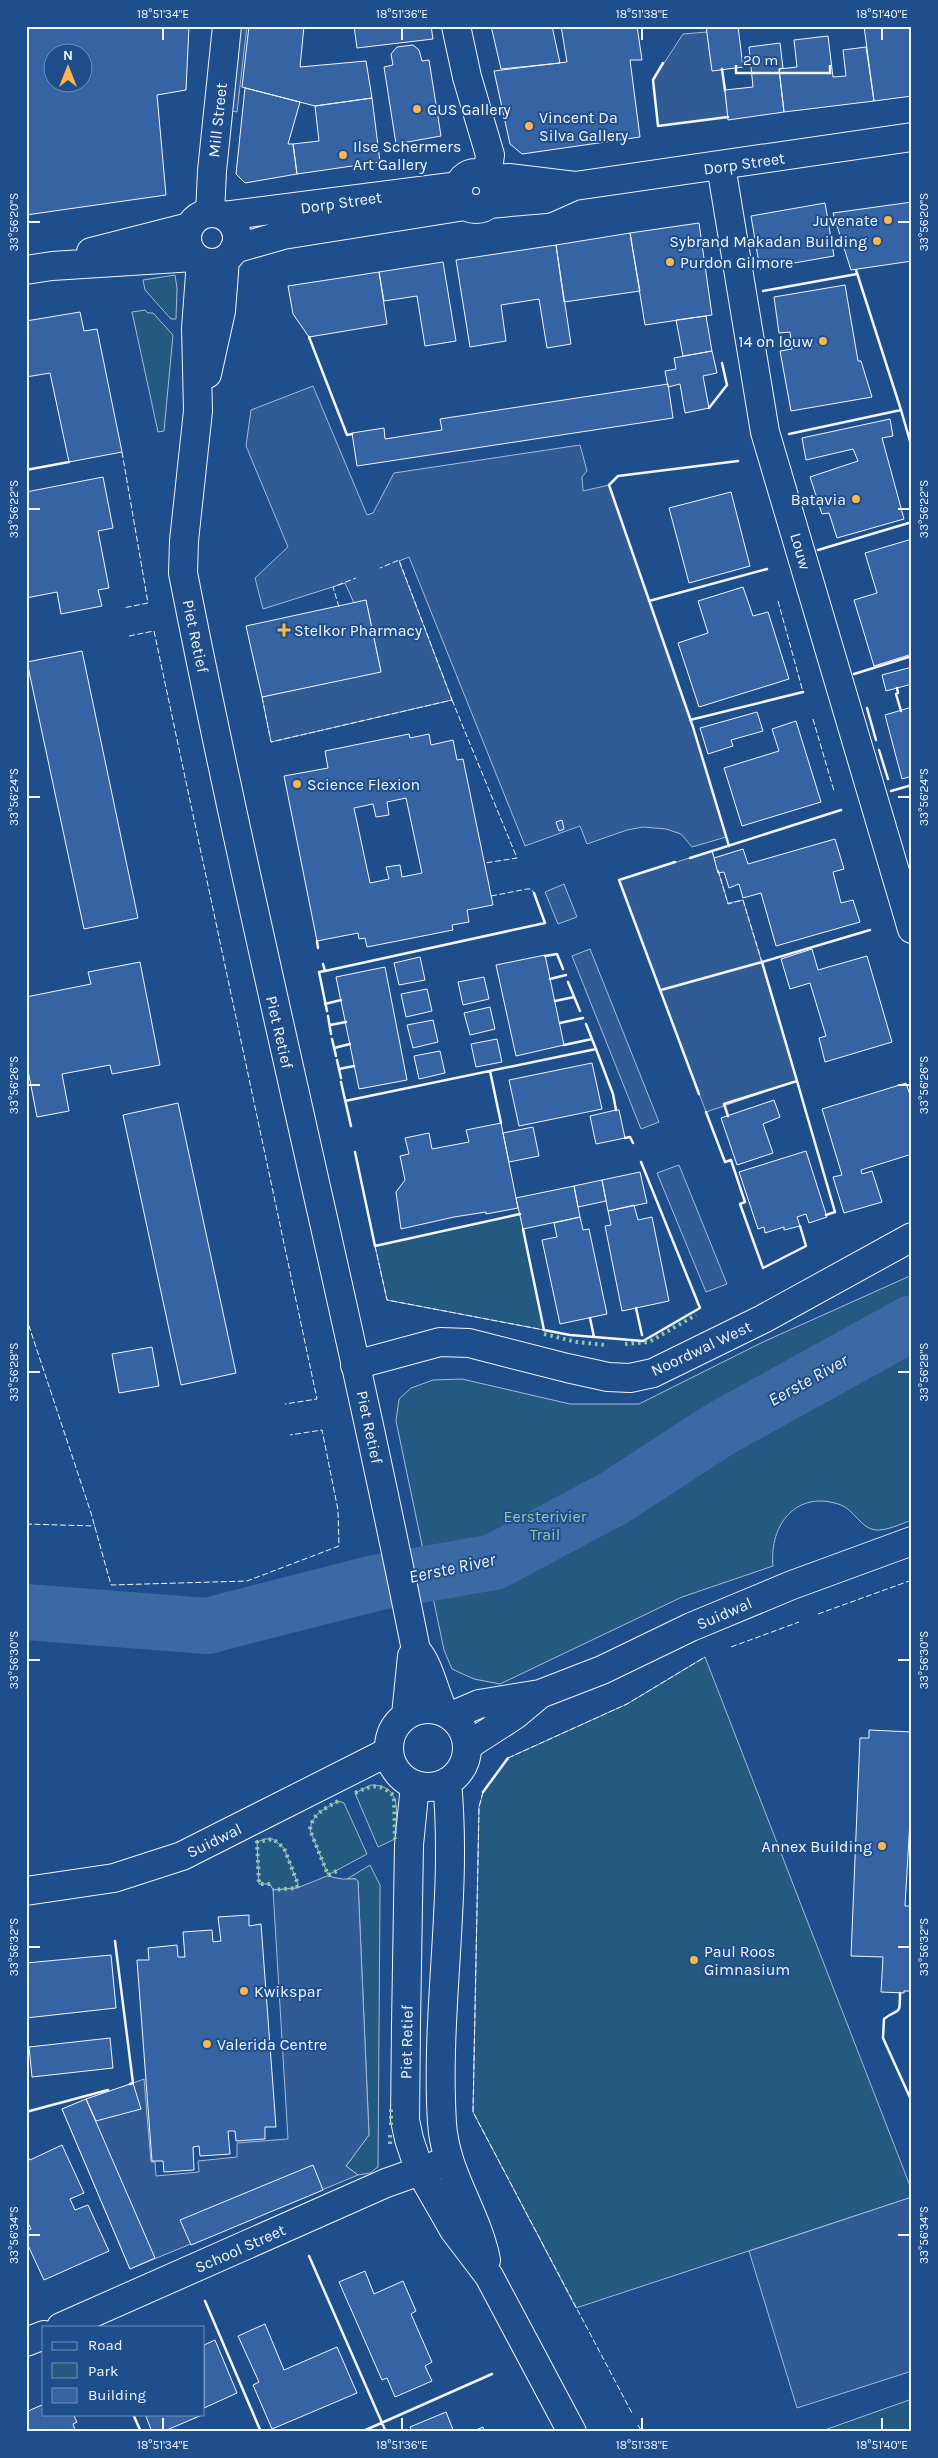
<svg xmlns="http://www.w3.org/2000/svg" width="938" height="2458" font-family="Karla,sans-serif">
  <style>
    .green { fill: #245a82; stroke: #a8bbd7 }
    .parking { fill: #305b95; stroke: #a8bbd7 }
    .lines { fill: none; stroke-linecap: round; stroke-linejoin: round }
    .river { stroke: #3b69a3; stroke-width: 56 }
    .building { fill: #3563a3; stroke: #f2f6ff; fill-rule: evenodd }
    .street-casing { stroke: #f2f6ff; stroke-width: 30 }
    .secondary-casing { stroke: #f2f6ff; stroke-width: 30 }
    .street { stroke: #1f4e8c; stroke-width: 28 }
    .secondary { stroke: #1f4e8c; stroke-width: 28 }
    .hedge { stroke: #97c8a6; stroke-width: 4; stroke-dasharray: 2.5 4; stroke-linecap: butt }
    .fence { stroke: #f2f6ff; stroke-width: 1; stroke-dasharray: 6 2.5; stroke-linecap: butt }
    .wall { stroke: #f2f6ff; stroke-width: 2.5 }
    .ticks { fill: none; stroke: #f2f6ff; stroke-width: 2 }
    .poi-dot { fill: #ffb74d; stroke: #1f4e8c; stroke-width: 2 }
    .labels { text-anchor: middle; stroke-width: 4; stroke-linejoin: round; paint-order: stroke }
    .poi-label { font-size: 16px; fill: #f2f6ff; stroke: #1f4e8c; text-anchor: start }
    .street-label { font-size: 16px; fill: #f2f6ff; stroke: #1f4e8c }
    .park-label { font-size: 16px; fill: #97c8a6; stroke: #1f4e8c }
    .water-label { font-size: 18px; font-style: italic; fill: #f2f6ff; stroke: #1f4e8c }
    .neatline { fill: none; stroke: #f2f6ff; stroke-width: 2 }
    .ticks-label { font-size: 12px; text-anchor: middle; fill: #f2f6ff }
  </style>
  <rect width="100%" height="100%" fill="#1f4e8c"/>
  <path class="green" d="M175,275L177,288L176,319H171L145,290L143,280Z
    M145,310L148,313H153L173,335L164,431L158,432L132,312Z
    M520,1214L544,1330L387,1300L375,1246Z
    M912,1275V1520C900,1524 887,1531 875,1530C861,1528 854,1510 841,1505C797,1489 769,1524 773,1566L682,1597L500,1684L474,1679L452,1669L444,1650L396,1421L399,1399L411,1388L433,1380L462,1379L570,1404H639L763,1342Z
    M705,1657L912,2191V2197L576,2308L473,2112L479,1807L483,1792L508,1758L627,1704Z
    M371,1785C404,1785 396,1816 395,1839L378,1847L355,1793Z
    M338,1801L344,1803L367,1854L328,1875L310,1830C312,1813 325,1809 338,1801Z
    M265,1839H273L284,1848L298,1884L297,1888L273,1890L270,1884H259L257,1842Z
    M370,1865L380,1885V1895L378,2167L370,2173L358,2175L346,2166L369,2135L358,1881L356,1879H347Z
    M912,2399V2432H819Z"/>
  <path class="parking" d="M236,26H247L237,112L227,110Z
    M707,32L712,70L722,69L728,117L658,126L653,80L683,34Z
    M313,386L367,515L373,513L394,473L580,445L587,471L582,477L583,491L609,485L693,727L726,837L692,847L681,834L666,829L643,827L627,830L587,844L580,826L525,846L409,557L399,561L452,700L271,742L262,697L381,671L366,601L354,603L345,583L263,609L255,578L288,547L246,446L251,410Z
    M712,851L728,903L743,900L797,1081L706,1112L619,880Z
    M564,884L577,917L558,924L545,892Z
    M590,949L659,1122L641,1129L572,956Z
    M679,1165L727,1284L706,1292L657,1173Z
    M327,1876L342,1879H356L358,1881L369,2135L346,2166L358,2175L130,2269L62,2109L144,2079L151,2162H155L156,2176L199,2172L198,2161L237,2157V2143L288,2139L273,1890L297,1888Z
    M912,2197V2371L797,2408L749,2251Z"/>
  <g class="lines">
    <path class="river" d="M26,1612L207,1626L375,1583L494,1562L614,1498L720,1429L912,1323"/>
  </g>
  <path class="building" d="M26,26H189L186,90L157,95L166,195L26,215ZM52,52H82V82H52Z
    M249,26H304L300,67L366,61L372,98L315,106L242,87Z
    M354,26H431L433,39L357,48Z
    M491,26H552L560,63L501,69Z
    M561,26H637L642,60H630L640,137L522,154L510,144L494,71L567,62Z
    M706,26H738L743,67L712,71Z
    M864,26H911L912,96L874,101Z
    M828,36L833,77L846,76L843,50L866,47L874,101L784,112L779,69L797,67L794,40Z
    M780,43L783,68L779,69L784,112L728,120L725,90L753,87L749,47Z
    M413,45L419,50L422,61L429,60L441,136L396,144L384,67L393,65L391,54L397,47Z
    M245,88L300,102L288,144H293L297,174L245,183L236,174Z
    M372,98L380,162L297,174L293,144L319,141L315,106Z
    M912,202V261L851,270L833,213Z
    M825,203L834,256L760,269L751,216Z
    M699,223L712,315L645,325L630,233Z
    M630,233L640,291L564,302L556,245Z
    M556,245L571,344L547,348L539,299L501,305L506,341L470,347L456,260Z
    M443,262L456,341L425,346L417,296L384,301L379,272Z
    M379,272L387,324L309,337L293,314L288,286Z
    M845,285L858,361H861L872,397L791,411L780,351L792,349L790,332L779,333L774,297Z
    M80,312L84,331L97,329L122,452L69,462L50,373L26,377V321Z
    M706,316L712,351L683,356L676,320Z
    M712,351L717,373L703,376L709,408L685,413L680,384L668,387L665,371L676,369L674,358Z
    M668,384L673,418L357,466L352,433L384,428L385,439L442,430L440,419Z
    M890,419L893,436L882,438L904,519L837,538L829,513L822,514L810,477L858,461L853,449L806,460L802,438Z
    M103,477L113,528L98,531L109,588L98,590L102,606L61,614L57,592L26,598V492Z
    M731,492L750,566L689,583L669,508Z
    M912,539V654L874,666L854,600L877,593L865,553Z
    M743,587L753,616L768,612L789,679L699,707L678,643L708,633L698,601Z
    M366,600L381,672L262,697L246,626Z
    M82,651L138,918L84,929L27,662Z
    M912,667V684L886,691L882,675Z
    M912,707V776L902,779L885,715Z
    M757,712L763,731L731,740L733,746L708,754L700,728Z
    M796,721L821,802L742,826L724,768L779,751L772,729Z
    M409,734L410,738L429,734L431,745L453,740L457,760L463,759L493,905L467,910L469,922L452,925L453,930L367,947L365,938L359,939L358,933L317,941L284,776L328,768L325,751ZM406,798L422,873L402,877L400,865L386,867L389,879L370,883L354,808L373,804L376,817L389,815L387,802Z
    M562,820L564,829L559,831L556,822Z
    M835,839L844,869L833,872L841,903L853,900L860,922L776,946L761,893L743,898L739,884L729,888L724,872L718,873L714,858L743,849L748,864Z
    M812,949L818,970L867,956L892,1042L825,1062L819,1038L826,1036L810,983L790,989L781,959Z
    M545,955L564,1045L516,1056L496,965Z
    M420,957L425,980L399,985L394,963Z
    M140,962L160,1065L112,1074L110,1065L62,1074L69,1111L37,1117L26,1060V997L91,984L88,972Z
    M385,967L407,1080L359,1089L336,977Z
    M484,977L489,999L463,1005L458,982Z
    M427,989L432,1011L406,1017L401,994Z
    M490,1007L495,1029L470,1035L464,1013Z
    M433,1020L438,1042L413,1048L407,1025Z
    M497,1039L502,1062L476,1067L471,1044Z
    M440,1051L445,1073L419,1079L414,1056Z
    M592,1063L602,1109L519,1126L509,1080Z
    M906,1083L912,1101V1154L861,1170L862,1174L872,1171L882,1202L844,1213L833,1177L842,1175L822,1109Z
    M774,1100L780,1117L763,1124L773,1153L737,1165L721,1118Z
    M178,1103L236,1373L181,1385L123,1115Z
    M616,1110H619L625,1138L596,1144L590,1116Z
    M501,1123L518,1208L486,1214V1212L454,1217L401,1229L396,1192L405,1180L400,1156L409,1154L405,1138L429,1133L432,1149L469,1142L466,1130Z
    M533,1127L539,1156L509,1162L503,1133Z
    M806,1151L827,1217L809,1223L806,1214L797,1217L800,1226L784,1230V1227L765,1233L764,1227L758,1229L739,1172Z
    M640,1172L647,1203L608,1211L602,1180Z
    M602,1180L606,1201L578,1207L574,1186Z
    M574,1186L580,1217L523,1229L516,1198Z
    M634,1205L638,1220L652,1217L669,1301L622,1311L605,1226L611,1225L608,1211Z
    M580,1217L583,1230L589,1229L607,1314L560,1324L542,1240L557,1237L554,1223Z
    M152,1347L159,1386L119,1393L112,1354Z
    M869,1730L912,1732V1786L905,1906H912V1991H904V1993L881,1992L883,1957L851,1956L860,1738H869Z
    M249,1915V1926L261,1924L276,2127H265V2139L236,2141L235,2131H228L230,2154L200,2156L199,2146L193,2147L194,2170L164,2172L163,2161H152L137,1960H149L148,1948L177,1945L178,1957H185L183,1932L212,1930L213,1942L221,1941L218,1917Z
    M111,1955L116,2008L26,2018V1963Z
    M110,2038L113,2068L32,2077L29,2047Z
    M133,2083L141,2109L96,2121L86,2099Z
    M86,2099L155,2258L130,2269L62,2109Z
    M62,2145L84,2193L70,2199L75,2210L88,2205L109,2251L44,2280L26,2241V2231L31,2229L26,2219V2154L30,2160Z
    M313,2165L323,2190L191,2245L180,2220Z
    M365,2271L374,2294L403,2281L416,2311L411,2314L432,2362L425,2366L432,2381L395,2397L387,2378L382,2380L339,2282Z
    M265,2324L284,2370L337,2347L357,2393L272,2429L253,2385L259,2382L238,2336Z
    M215,2340L237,2393L204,2408V2345Z
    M44,2404V2414H73L77,2422L73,2424L76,2432H26V2412Z
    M446,2412L454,2432H412L410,2427Z
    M145,2414H202V2415L162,2432H152Z
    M483,2427L485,2432H471Z"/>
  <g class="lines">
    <defs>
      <path id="street" d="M721,166L765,432L912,929
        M355,1365L440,1342L469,1343L567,1368L608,1377L630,1378L653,1373L763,1319L912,1237
        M451,1716L479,1704L540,1694L602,1670L691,1627L792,1585L912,1541
        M467,1746L515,1715L540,1694
        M26,1891L114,1878L182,1856L388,1752
        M61,2327L386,2183L448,2161
        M26,2342L44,2335"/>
      <path id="secondary" d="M456,26L467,77L490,155L487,176
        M458 191a18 18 0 1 1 36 0a18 18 0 1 1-36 0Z
        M490,179L509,178L575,186L912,137
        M489,204L545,199L572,187
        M187 238a25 25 0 1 1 50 0a25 25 0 1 1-50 0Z
        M210,213L212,171L227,26
        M224,216L459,186
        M234,249L283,235L465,206
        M91,252L189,227
        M201,261L196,328L198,411L184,541L183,573C254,934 344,1290 416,1650C430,1665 434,1693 444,1712
        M26,270L52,266L194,257
        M207,374L221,311L225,260
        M389 1748a39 39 0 1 1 78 0a39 39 0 1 1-78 0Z
        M406,1715L412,1656L416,1650
        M447,1782C458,1896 435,2010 442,2123C445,2173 477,2213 486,2260
        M415,1785L409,1845L406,2025L405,2120L409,2139L419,2169L438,2202L454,2230L489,2276L572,2432"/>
    </defs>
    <use href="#street" class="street-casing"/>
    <use href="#secondary" class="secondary-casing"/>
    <use href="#street" class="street"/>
    <use href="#secondary" class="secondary"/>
    <path class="hedge" d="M544,1334L577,1342L605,1345
      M625,1344L649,1342L696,1315
      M355,1793C372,1785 380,1783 394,1796L395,1839
      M338,1801C325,1809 312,1813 310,1830L328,1875L339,1870
      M270,1884H259L257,1842L273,1839L284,1848L298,1884L297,1888L273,1890
      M391,2125V2106
      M390,2135V2144"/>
    <path class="fence" d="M122,452L148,603L123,608
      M778,601L803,692
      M339,607L333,587L356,578
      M129,636L154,631L317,1399L285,1404
      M262,697L271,742L452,700L399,560L380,568
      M452,700L517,858L485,863
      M813,719L834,791
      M712,851L715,861
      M718,870L728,904L743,900L762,962
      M491,896L527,889H531L534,893
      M375,1246L387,1300L544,1330
      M26,1317L91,1513L111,1585L247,1581L339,1546L338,1510L322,1430L290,1435
      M26,1524L95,1526
      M818,1614L912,1580
      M731,1647L799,1622
      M508,1758L627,1704L705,1657
      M483,1792L479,1807L473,2112L632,2413
      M638,2425L642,2432"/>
    <path class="wall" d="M663,63L653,80L658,126L728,117
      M722,69L725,90
      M856,270L901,410
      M763,291L857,274
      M309,337L347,435L352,434
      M709,408L727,385L722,363
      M789,434L901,410L912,448
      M26,470L69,462
      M818,550L912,522
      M649,601L767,569
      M854,674L912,656
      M897,688L898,693L896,694L901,711
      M867,708L876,740
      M690,720L803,692
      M879,750L888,779
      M891,791L912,785
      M729,846L693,727L609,485L618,476L738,461
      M690,858L841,810
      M675,862L619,880L699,1094
      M317,941L318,948
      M545,956L557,954L563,969
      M762,962L870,930
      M323,964L325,971L545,923L534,893
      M325,971L319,972L327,1011
      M550,979L566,975
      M568,982L580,1011
      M661,990L762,962L797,1081
      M555,1001L574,997
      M325,1004L341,1000
      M328,1016L331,1034
      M560,1023L583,1018
      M586,1024L596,1049
      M330,1025L346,1022
      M332,1039L336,1056
      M564,1045L592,1039
      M334,1048L350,1044
      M337,1060L341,1078
      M339,1069L354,1066
      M490,1071L501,1123
      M341,1082L351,1126
      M345,1101L596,1049L613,1094L616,1110
      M706,1112L725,1162L731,1160L745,1202L740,1204L763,1268L806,1246L800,1226
      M728,1116L724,1104L797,1081L835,1212L826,1215
      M625,1138L630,1137L633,1143
      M355,1152L375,1246L520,1214
      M523,1229L544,1330L570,1335L643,1341L700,1308L641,1162
      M636,1308L642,1335
      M590,1318L594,1337
      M483,1792L508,1758
      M115,1941L133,2083L130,2084
      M900,1993C900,2018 899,2007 884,2019L883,2038L912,2102
      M26,2112L108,2090
      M309,2256L386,2432
      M205,2301L261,2432
      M133,2414L141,2432
      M361,2432L492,2374"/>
  </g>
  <path class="ticks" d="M163,28V40M402,28V40M642,28V40M882,28V40M28,222H40M898,222H910M28,509H40M898,509H910M28,797H40M898,797H910M28,1085H40M898,1085H910M28,1372H40M898,1372H910M28,1660H40M898,1660H910M28,1947H40M898,1947H910M28,2235H40M898,2235H910M163,2418V2430M402,2418V2430M642,2418V2430M882,2418V2430"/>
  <g class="poi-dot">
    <circle cx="417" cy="109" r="5"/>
    <circle cx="529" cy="126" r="5"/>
    <circle cx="343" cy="155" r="5"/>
    <circle cx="888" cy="220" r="5"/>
    <circle cx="877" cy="241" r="5"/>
    <circle cx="670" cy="262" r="5"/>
    <circle cx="823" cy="341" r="5"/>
    <circle cx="856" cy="499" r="5"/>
    <path d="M281.5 622.5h5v5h5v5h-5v5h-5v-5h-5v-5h5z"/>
    <circle cx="297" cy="784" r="5"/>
    <circle cx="882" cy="1846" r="5"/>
    <circle cx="694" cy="1960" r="5"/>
    <circle cx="244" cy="1991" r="5"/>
    <circle cx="207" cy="2044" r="5"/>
  </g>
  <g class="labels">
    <g class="poi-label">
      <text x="427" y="115">GUS Gallery</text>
      <text x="539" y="123">Vincent Da<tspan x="539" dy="18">Silva Gallery</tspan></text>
      <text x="353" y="152">Ilse Schermers<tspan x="353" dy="18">Art Gallery</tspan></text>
      <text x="878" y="226" text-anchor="end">Juvenate</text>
      <text x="867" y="247" text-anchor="end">Sybrand Makadan Building</text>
      <text x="680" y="268">Purdon Gilmore</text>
      <text x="813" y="347" text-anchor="end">14 on louw</text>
      <text x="846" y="505" text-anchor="end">Batavia</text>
      <text x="294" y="636">Stelkor Pharmacy</text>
      <text x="307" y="790">Science Flexion</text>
      <text x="872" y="1852" text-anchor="end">Annex Building</text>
      <text x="704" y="1957">Paul Roos<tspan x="704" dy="18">Gimnasium</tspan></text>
      <text x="254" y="1997">Kwikspar</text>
      <text x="217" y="2050">Valerida Centre</text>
    </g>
    <g class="street-label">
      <text transform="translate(217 120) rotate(-84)" y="6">Mill Street</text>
      <text transform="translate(744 163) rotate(-8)" y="6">Dorp Street</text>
      <text transform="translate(341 202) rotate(-8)" y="6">Dorp Street</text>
      <text transform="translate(801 551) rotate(74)" y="6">Louw</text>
      <text transform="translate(196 636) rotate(78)" y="6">Piet Retief</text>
      <text transform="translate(280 1032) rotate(77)" y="6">Piet Retief</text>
      <text transform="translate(701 1348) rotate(-25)" y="6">Noordwal West</text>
      <text transform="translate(370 1427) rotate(78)" y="6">Piet Retief</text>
      <text transform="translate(724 1613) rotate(-23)" y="6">Suidwal</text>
      <text transform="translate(214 1840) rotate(-26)" y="6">Suidwal</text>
      <text transform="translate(406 2042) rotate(-89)" y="6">Piet Retief</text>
      <text transform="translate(240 2248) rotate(-24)" y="6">School Street</text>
    </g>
    <g class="park-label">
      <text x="545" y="1522">Eersterivier<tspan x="545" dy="18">Trail</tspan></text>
    </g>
    <g class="water-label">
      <text transform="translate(808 1380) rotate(-29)" y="6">Eerste River</text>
      <text transform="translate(452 1568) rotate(-12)" y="6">Eerste River</text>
    </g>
  </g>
  <rect width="938" height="2458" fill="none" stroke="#1f4e8c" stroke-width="55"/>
  <rect x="42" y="2326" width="162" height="90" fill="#1f4e8c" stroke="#7391ba"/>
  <rect x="52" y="2342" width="25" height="8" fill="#1f4e8c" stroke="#7391ba"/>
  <text x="88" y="2350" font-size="15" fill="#f2f6ff">Road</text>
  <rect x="52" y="2363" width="25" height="15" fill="#245a82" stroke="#7391ba"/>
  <text x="88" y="2376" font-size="15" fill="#f2f6ff">Park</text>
  <rect x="52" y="2388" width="25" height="15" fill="#3563a3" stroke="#7391ba"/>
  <text x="88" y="2400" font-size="15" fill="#f2f6ff">Building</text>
  <g transform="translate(68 68)"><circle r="24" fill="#1f4e8c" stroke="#7391ba"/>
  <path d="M0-4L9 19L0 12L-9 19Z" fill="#ffb74d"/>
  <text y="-8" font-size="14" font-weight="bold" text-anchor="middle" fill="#f2f6ff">N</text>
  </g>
  <path d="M736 65v8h94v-8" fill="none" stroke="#f2f6ff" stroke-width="2.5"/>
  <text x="743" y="65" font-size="15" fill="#f2f6ff" stroke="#1f4e8c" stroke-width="4" paint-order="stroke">20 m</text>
  <rect x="28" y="28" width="882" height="2402" class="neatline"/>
  <g class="ticks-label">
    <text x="163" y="18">18°51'34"E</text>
    <text x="402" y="18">18°51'36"E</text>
    <text x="642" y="18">18°51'38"E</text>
    <text x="882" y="18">18°51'40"E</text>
    <text transform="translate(14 222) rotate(-90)" y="4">33°56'20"S</text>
    <text transform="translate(924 222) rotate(-90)" y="4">33°56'20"S</text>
    <text transform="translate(14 509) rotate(-90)" y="4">33°56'22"S</text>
    <text transform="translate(924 509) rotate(-90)" y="4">33°56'22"S</text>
    <text transform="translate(14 797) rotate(-90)" y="4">33°56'24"S</text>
    <text transform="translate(924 797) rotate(-90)" y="4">33°56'24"S</text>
    <text transform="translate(14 1085) rotate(-90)" y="4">33°56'26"S</text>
    <text transform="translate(924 1085) rotate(-90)" y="4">33°56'26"S</text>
    <text transform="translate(14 1372) rotate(-90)" y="4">33°56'28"S</text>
    <text transform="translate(924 1372) rotate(-90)" y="4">33°56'28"S</text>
    <text transform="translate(14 1660) rotate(-90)" y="4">33°56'30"S</text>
    <text transform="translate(924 1660) rotate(-90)" y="4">33°56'30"S</text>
    <text transform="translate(14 1947) rotate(-90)" y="4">33°56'32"S</text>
    <text transform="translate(924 1947) rotate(-90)" y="4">33°56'32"S</text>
    <text transform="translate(14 2235) rotate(-90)" y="4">33°56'34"S</text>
    <text transform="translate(924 2235) rotate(-90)" y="4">33°56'34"S</text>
    <text x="163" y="2449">18°51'34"E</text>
    <text x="402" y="2449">18°51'36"E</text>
    <text x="642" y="2449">18°51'38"E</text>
    <text x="882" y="2449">18°51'40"E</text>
  </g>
</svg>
